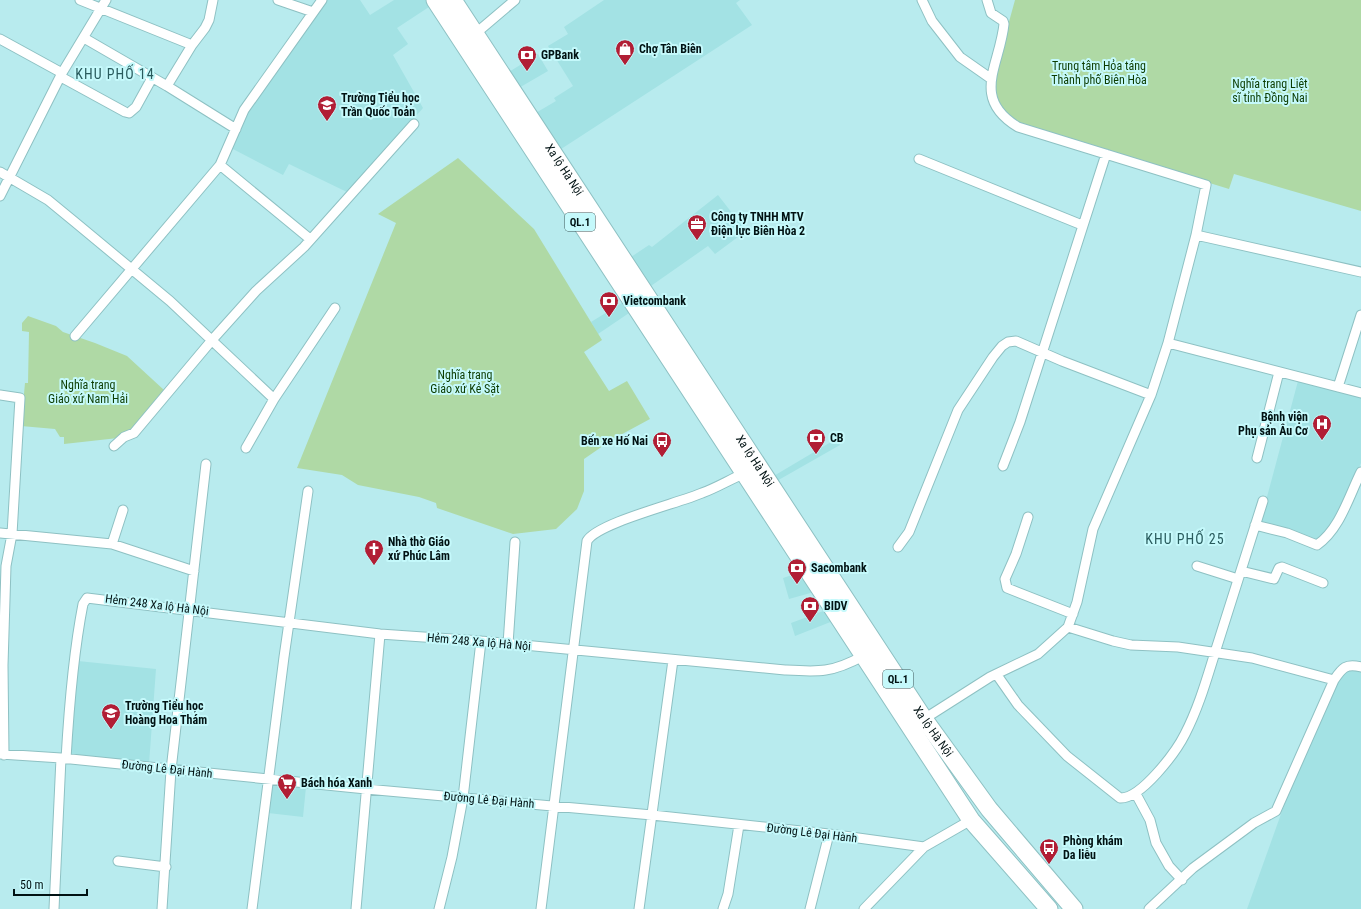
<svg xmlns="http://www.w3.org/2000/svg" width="1361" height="909" font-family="'Roboto Condensed',sans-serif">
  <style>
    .built { fill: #a3e2e4 }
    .green { fill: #afd9a5 }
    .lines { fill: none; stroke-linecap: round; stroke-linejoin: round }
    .street-casing { stroke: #8ec1c3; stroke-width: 11 }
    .highway-casing { stroke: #8ec1c3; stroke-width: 19 }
    .street { stroke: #fff; stroke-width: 9 }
    .highway { stroke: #fff; stroke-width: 17 }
    .labels { text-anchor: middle; stroke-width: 4; stroke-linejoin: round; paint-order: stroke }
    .shield { fill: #c5f9fb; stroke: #3c5759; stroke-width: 1 }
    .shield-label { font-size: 11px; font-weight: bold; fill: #011213 }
    .poi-label { font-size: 12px; font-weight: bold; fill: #011213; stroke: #c5f9fb; text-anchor: start }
    .park-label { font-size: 12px; fill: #0c3c00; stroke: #c5f9fb }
    .street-label { font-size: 12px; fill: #011213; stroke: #c5f9fb }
    .quarter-label { font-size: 14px; letter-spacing: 1px; fill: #295b5d; stroke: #c5f9fb }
  </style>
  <rect width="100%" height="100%" fill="#b8ebee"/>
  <path class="built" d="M326,0H360L370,15L394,0H429L432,5L397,28L408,44L393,55L423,108L349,193L289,164L283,175L231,148L247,111Z
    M604,0H740L736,3L752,25L558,151L534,114L556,101L554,98L573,86L548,46L568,34L564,27Z
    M538,54L548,71L517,89L507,73Z
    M718,195L746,231L715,254L708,246L648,288L628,259L649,245L652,247Z
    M625,301L632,311L598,334L591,322Z
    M1298,381L1361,397V463L1336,517L1326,533L1316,542L1260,523Z
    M836,439L840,445L775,482L772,477Z
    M801,572L814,592L789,599L783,578Z
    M826,610L833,621L795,636L791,623Z
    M78,661L156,669L149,764L70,756Z
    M1347,669L1361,670V909H1247L1286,800L1320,716L1337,681Z
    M272,783L306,787L303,817L268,813Z"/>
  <path class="green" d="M1015,0H1361V211L1234,174L1229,189L1019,124L998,104L993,80Z
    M458,158L534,229L602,340L584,352L609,391L627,381L650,419L613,439L584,459V491L577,509L556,529L513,534L437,508L436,503L419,497L358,485L342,475L297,468L396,223L378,214Z
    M28,316L56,326L63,332L95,343L127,356L164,390L132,430L118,438L64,444V437H60L55,429L21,426L25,383H28L29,332L22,331V323Z"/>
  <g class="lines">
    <defs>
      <path id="street" d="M80,0L192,45
        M278,0L313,12
        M922,0L932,21L960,57L990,78
        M475,34L515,0
        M84,38L167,86L236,129
        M0,39L62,73
        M61,77L125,112L129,113L136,107L152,78
        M167,86L192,45L205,28L209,20L213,0
        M919,159L1082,225
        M220,165L310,239
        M0,172L48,200L76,223L170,301L274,399
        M0,196L62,73L106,0
        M1196,235L1361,272
        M75,336L220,165L244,110L322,0
        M1168,343L1361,393
        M1338,387L1361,315
        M0,395L20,398L12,534L6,566L3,665L4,755
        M114,446L124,437L134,433L212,340L256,291L304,247L414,124
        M246,448L274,399L335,308
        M1257,458L1279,372
        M1003,466L1020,422L1106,154
        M1028,517L1016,554L1005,579L1007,588L1073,614
        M1255,525L1287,533L1317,545C1340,529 1349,496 1361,472
        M0,533L112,544L194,571
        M112,544L123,510
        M898,547L909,532L958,410L993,357L1002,346L1008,342L1016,341L1062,361L1151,395
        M1197,566L1238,579
        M1241,571L1274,579L1279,568L1282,567L1323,583
        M1068,627L1113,641L1131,645L1178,647L1252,658L1334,680C1342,668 1346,663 1361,667
        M508,644L515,542
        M997,675L1018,705L1067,756L1120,798C1141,799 1176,752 1185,734C1200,705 1208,674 1218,643C1233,595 1248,548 1263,501
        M924,719L990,677L1038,654L1068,627L1077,602L1093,529L1151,395L1168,343L1196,235L1206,185L1018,127C970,98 1000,65 1004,24L1003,21L991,13L987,0
        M0,754L61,758L366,789L652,815L829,834L924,847L971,820
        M66,759C69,707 73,655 83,604L87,598L380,634L481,641L785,670C819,672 832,673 863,656
        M1136,794L1150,820L1156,843L1169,866L1182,880
        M118,861L166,867
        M54,909L61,758
        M162,909L171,770L206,464
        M252,909L284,657L308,491
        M356,909L380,634
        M439,909L452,857L463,798L481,641
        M541,909L587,541C597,523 679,503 702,493C716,488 729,480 743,474
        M639,909L673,660
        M723,909L728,894L739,825
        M810,909L829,834
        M864,909L924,847
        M1149,909L1193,868L1254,823L1276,811L1334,680"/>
      <g id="highway">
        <path d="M435,0L971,820L1049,909"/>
        <path id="s1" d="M453,0L924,719L989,809L1074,909"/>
      </g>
    </defs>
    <use href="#street" class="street-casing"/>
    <use href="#highway" class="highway-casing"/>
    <use href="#street" class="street"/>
    <use href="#highway" class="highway"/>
  </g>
  <defs>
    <symbol id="shop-pin" viewBox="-11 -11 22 30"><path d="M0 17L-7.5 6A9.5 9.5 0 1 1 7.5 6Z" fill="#b11e35" stroke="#c5f9fb"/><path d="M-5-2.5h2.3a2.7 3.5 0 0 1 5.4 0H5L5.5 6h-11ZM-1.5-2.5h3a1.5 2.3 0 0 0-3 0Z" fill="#fff"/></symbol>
    <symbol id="bank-pin" viewBox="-11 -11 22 30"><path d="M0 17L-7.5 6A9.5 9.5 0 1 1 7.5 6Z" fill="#b11e35" stroke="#c5f9fb"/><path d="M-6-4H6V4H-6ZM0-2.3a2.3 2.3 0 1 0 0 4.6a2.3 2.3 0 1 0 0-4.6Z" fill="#fff"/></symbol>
    <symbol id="school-pin" viewBox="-11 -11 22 30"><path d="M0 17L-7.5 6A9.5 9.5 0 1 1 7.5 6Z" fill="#b11e35" stroke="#c5f9fb"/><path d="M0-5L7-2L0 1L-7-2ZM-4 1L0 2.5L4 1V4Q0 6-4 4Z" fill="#fff"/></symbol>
    <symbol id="office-pin" viewBox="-11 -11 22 30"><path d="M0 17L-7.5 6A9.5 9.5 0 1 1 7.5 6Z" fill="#b11e35" stroke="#c5f9fb"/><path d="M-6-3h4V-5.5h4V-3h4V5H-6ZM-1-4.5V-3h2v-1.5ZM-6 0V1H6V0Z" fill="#fff"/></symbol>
    <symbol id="hospital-pin" viewBox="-11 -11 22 30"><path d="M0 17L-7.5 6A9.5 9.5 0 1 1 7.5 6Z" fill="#b11e35" stroke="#c5f9fb"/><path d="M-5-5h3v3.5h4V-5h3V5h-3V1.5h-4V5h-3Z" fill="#fff"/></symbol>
    <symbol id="bus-pin" viewBox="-11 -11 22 30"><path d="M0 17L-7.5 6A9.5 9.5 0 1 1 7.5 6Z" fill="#b11e35" stroke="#c5f9fb"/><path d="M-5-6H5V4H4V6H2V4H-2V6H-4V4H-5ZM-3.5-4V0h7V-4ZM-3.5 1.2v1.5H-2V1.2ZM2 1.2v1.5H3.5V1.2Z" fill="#fff"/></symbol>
    <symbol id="church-pin" viewBox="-11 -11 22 30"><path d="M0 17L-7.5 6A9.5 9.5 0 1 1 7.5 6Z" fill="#b11e35" stroke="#c5f9fb"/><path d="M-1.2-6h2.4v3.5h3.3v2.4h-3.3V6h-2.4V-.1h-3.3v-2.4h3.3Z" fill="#fff"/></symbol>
    <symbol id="supermarket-pin" viewBox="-11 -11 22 30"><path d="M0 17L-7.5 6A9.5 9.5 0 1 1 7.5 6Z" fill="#b11e35" stroke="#c5f9fb"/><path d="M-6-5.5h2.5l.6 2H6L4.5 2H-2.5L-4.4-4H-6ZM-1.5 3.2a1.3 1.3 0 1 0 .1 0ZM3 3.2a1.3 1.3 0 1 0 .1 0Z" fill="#fff"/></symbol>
  </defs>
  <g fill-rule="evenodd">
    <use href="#shop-pin" x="614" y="38" width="22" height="30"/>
    <use href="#bank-pin" x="516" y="44" width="22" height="30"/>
    <use href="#school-pin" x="316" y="94" width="22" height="30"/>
    <use href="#office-pin" x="686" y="213" width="22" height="30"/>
    <use href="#bank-pin" x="598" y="290" width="22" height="30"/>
    <use href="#hospital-pin" x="1311" y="413" width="22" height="30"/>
    <use href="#bank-pin" x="805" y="427" width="22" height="30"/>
    <use href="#bus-pin" x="651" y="430" width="22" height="30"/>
    <use href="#church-pin" x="363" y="538" width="22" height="30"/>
    <use href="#bank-pin" x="786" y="557" width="22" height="30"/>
    <use href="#bank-pin" x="799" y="595" width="22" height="30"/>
    <use href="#school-pin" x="100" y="702" width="22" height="30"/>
    <use href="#supermarket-pin" x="276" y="772" width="22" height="30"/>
    <use href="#bus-pin" x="1038" y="837" width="22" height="30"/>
  </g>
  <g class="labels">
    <g class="shield">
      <rect x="565" y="213" width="30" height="18" rx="3"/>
      <rect x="883" y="670" width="30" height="18" rx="3"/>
    </g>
    <g class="shield-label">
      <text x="580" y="226">QL.1</text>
      <text x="898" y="683">QL.1</text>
    </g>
    <g class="poi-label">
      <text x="639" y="53">Chợ Tân Biên</text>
      <text x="541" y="59">GPBank</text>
      <text x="341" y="102">Trường Tiểu học<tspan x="341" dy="14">Trần Quốc Toản</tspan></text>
      <text x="711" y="221">Công ty TNHH MTV<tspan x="711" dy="14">Điện lực Biên Hòa 2</tspan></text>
      <text x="623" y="305">Vietcombank</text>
      <text x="1308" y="421" text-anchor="end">Bệnh viện<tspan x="1308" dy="14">Phụ sản Âu Cơ</tspan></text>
      <text x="830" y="442">CB</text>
      <text x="648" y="445" text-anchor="end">Bến xe Hố Nai</text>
      <text x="388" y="546">Nhà thờ Giáo<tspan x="388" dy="14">xứ Phúc Lâm</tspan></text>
      <text x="811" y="572">Sacombank</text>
      <text x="824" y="610">BIDV</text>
      <text x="125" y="710">Trường Tiểu học<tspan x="125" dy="14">Hoàng Hoa Thám</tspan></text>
      <text x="301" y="787">Bách hóa Xanh</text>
      <text x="1063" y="845">Phòng khám<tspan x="1063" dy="14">Da liễu</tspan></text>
    </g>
    <g class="park-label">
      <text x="1099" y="70">Trung tâm Hỏa táng<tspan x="1099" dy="14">Thành phố Biên Hòa</tspan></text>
      <text x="1270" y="88">Nghĩa trang Liệt<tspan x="1270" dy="14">sĩ tỉnh Đồng Nai</tspan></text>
      <text x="465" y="379">Nghĩa trang<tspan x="465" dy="14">Giáo xứ Kẻ Sặt</tspan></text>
      <text x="88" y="389">Nghĩa trang<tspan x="88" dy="14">Giáo xứ Nam Hải</tspan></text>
    </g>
    <g class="street-label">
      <text dy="4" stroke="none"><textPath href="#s1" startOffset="203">Xa lộ Hà Nội</textPath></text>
      <text dy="4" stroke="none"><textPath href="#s1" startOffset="551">Xa lộ Hà Nội</textPath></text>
      <text transform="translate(157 605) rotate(7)" y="4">Hẻm 248 Xa lộ Hà Nội</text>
      <text transform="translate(479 642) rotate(5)" y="4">Hẻm 248 Xa lộ Hà Nội</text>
      <text dy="4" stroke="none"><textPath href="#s1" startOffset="875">Xa lộ Hà Nội</textPath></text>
      <text transform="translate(167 769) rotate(6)" y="4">Đường Lê Đại Hành</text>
      <text transform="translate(489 800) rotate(5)" y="4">Đường Lê Đại Hành</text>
      <text transform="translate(812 833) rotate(7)" y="4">Đường Lê Đại Hành</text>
    </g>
    <g class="quarter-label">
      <text x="115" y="79">KHU PHỐ 14</text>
      <text x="1185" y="544">KHU PHỐ 25</text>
    </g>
  </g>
  <path d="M14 889v6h73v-6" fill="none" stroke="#011213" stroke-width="2"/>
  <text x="20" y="889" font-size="12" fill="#011213" stroke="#c5f9fb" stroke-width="3" paint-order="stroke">50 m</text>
</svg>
